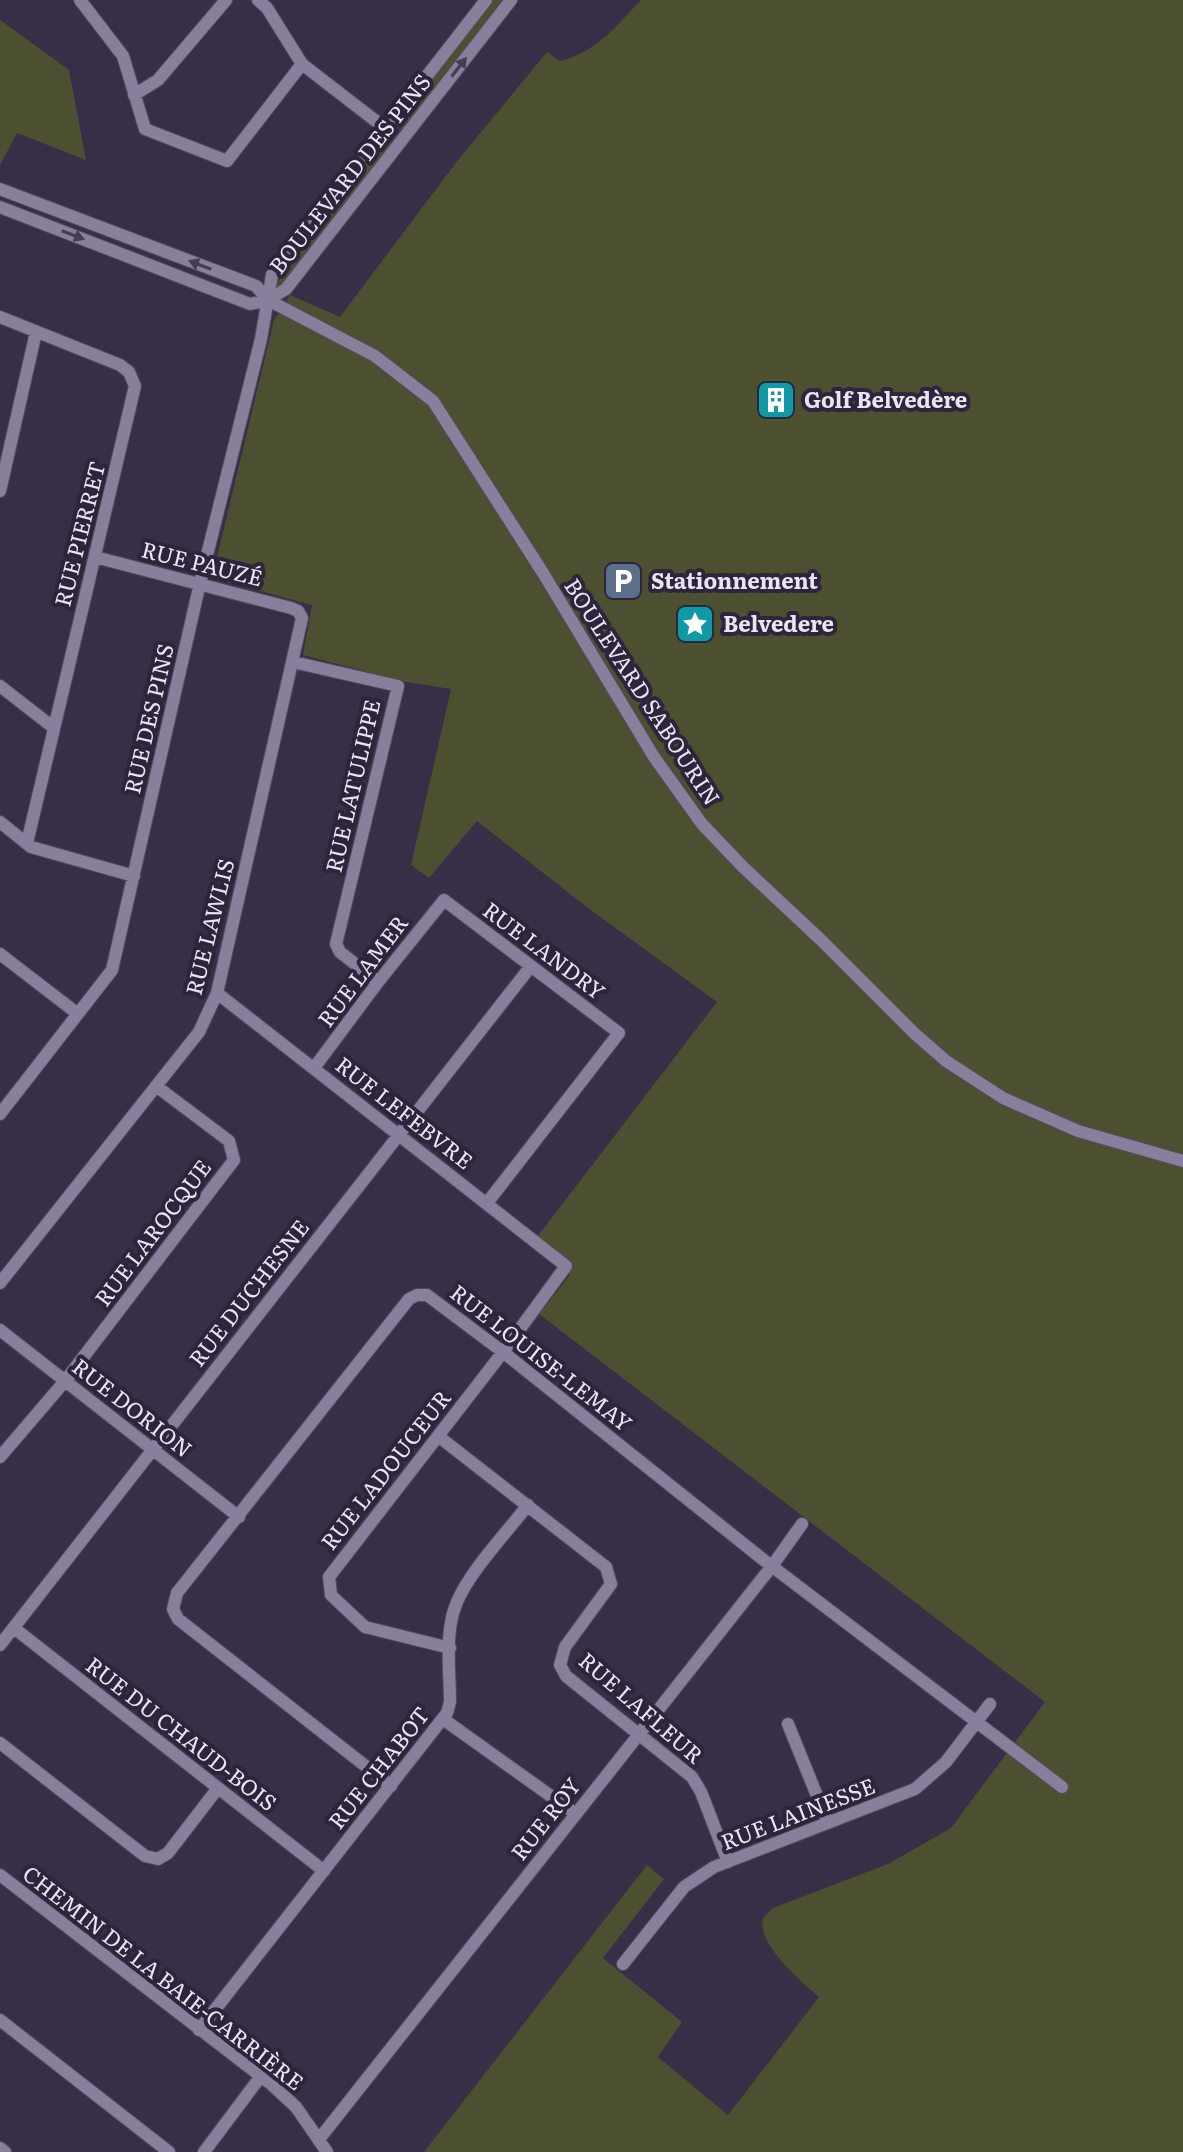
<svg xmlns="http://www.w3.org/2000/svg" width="1183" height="2152" font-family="Literata,serif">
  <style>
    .green { fill: #4d4f31 }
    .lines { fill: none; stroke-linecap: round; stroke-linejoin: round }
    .minor-casing { stroke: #534c60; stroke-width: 14 }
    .minor { stroke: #877f9b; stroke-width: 12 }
    .oneway { fill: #433c54 }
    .labels { text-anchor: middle; stroke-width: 8; stroke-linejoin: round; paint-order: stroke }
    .street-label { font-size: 22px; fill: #e9e5f4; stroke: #2c253c }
    .poi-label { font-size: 22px; font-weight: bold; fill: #e9e5f4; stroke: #2c253c; text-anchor: start }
  </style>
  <rect width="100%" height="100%" fill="#362f47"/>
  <path class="green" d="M492,0H503L402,130L395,125Z
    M641,0H1183V2152H424L647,1865L664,1879L603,1958L682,2022L658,2057L728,2115L819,1997C801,1981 756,1944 763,1918L773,1908L888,1864L951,1828L1045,1702L539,1314L570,1275L531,1245L717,1002L584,905L477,821L429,878L411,865L451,689L406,682L303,655L312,605L212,578L274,320L290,295L340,317L458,160L547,52L560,61C597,52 616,26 641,0Z
    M0,20L69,70L86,160L17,133L0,165Z
    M385,137L392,142L278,290L274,286L285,273L288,262Z"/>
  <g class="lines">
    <defs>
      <path id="minor" d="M80,0L123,56L145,129L227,161L302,64
        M258,0L267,8L302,64L390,132
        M134,95L158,80L226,0
        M0,189L256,286L268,300L375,356L433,401L543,573L654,757L702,824L743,867L821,940L914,1033L946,1061L1003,1098L1078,1131L1183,1161
        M0,207L250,304L268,300L286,289L511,0
        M0,317L120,365L129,372L135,386L27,843
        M0,491L36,332
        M293,662L398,686L336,944L340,952L378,982
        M0,686L54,728
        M0,822L31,847L134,876
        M0,954L78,1014
        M217,993L566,1266L503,1352L329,1577L331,1595L365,1627L450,1648
        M314,1068L378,982L444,900L619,1033L487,1203
        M0,1114L112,970L200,583L261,339L272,275L486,0
        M0,1283L199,1032L217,993L302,618L298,611L291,608L95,557
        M0,1330L239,1517
        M438,1436L606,1567L611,1584L565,1647L560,1665L566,1676L692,1777L701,1792L728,1862
        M0,1457L65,1381L234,1160L229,1141L156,1086
        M14,1628L324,1871
        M0,1645L531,966
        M443,1719L576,1814
        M788,1724L828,1823
        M0,1743L145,1856L158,1859L168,1853L218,1788
        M391,1786L178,1619L173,1609L177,1593L409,1299L417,1295H427L503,1352L765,1561L1062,1787
        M0,1875L271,2084L296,2107L327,2152
        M623,1964L684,1887L714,1867L915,1789L946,1762L990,1704
        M0,2020L169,2152
        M199,2030L447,1713L450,1702C450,1671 444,1631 457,1602C470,1571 507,1532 528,1505
        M320,2138L772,1566L802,1524
        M0,2148L5,2152
        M204,2152L261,2076"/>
    </defs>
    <use href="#minor" class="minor-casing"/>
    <use href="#minor" class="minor"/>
  </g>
  <defs><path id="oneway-solid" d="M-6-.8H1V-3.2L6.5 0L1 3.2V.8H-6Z" transform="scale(2)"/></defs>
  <g class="oneway">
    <use href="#oneway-solid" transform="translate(459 67) rotate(-52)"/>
    <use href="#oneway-solid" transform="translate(73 235) rotate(21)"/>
    <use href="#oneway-solid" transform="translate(200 265) rotate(-159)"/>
  </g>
  <defs>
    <symbol id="building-square" viewBox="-11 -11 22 22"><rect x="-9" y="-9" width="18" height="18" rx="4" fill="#0f9aa8" stroke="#2c253c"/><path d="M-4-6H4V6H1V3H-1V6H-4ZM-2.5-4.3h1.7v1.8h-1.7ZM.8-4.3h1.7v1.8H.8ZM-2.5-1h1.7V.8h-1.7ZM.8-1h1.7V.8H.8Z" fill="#fff"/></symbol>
    <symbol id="parking-square" viewBox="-11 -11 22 22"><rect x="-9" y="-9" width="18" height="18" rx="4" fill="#5c6f8a" stroke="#2c253c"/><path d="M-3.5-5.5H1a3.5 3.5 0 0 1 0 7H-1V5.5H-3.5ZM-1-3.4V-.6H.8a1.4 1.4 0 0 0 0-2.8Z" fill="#fff"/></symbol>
    <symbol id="sight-square" viewBox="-11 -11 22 22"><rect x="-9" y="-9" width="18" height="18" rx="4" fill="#0f9aa8" stroke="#2c253c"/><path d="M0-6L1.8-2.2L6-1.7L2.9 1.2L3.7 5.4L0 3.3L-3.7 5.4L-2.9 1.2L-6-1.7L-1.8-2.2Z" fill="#fff"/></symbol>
  </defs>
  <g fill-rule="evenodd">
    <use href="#building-square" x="754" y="378" width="44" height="44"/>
    <use href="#parking-square" x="601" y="559" width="44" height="44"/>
    <use href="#sight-square" x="673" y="602" width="44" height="44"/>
  </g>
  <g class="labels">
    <g class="street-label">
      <text transform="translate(350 174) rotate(-52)" y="8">BOULEVARD DES PINS</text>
      <text transform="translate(80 534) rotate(-76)" y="8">RUE PIERRET</text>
      <text transform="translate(202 564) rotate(14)" y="8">RUE PAUZÉ</text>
      <text transform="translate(642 692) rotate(57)" y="8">BOULEVARD SABOURIN</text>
      <text transform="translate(149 719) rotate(-77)" y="8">RUE DES PINS</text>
      <text transform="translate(353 786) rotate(-77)" y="8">RUE LATULIPPE</text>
      <text transform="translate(210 927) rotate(-76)" y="8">RUE LAWLIS</text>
      <text transform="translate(544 951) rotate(37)" y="8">RUE LANDRY</text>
      <text transform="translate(363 971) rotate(-53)" y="8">RUE LAMER</text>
      <text transform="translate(404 1113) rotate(38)" y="8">RUE LEFEBVRE</text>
      <text transform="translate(153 1233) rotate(-53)" y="8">RUE LAROCQUE</text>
      <text transform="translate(249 1293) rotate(-52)" y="8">RUE DUCHESNE</text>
      <text transform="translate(541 1358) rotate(38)" y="8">RUE LOUISE-LEMAY</text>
      <text transform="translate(132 1408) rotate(38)" y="8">RUE DORION</text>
      <text transform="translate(386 1470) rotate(-52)" y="8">RUE LADOUCEUR</text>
      <text transform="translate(641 1708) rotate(41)" y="8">RUE LAFLEUR</text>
      <text transform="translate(181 1734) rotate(38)" y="8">RUE DU CHAUD-BOIS</text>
      <text transform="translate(379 1768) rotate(-52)" y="8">RUE CHABOT</text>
      <text transform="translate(798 1814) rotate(-21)" y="8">RUE LAINESSE</text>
      <text transform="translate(546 1819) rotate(-52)" y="8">RUE ROY</text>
      <text transform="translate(163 1978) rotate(38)" y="8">CHEMIN DE LA BAIE-CARRIÈRE</text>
    </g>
    <g class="poi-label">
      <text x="804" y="408">Golf Belvedère</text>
      <text x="651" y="589">Stationnement</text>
      <text x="723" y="632">Belvedere</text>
    </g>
  </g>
</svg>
